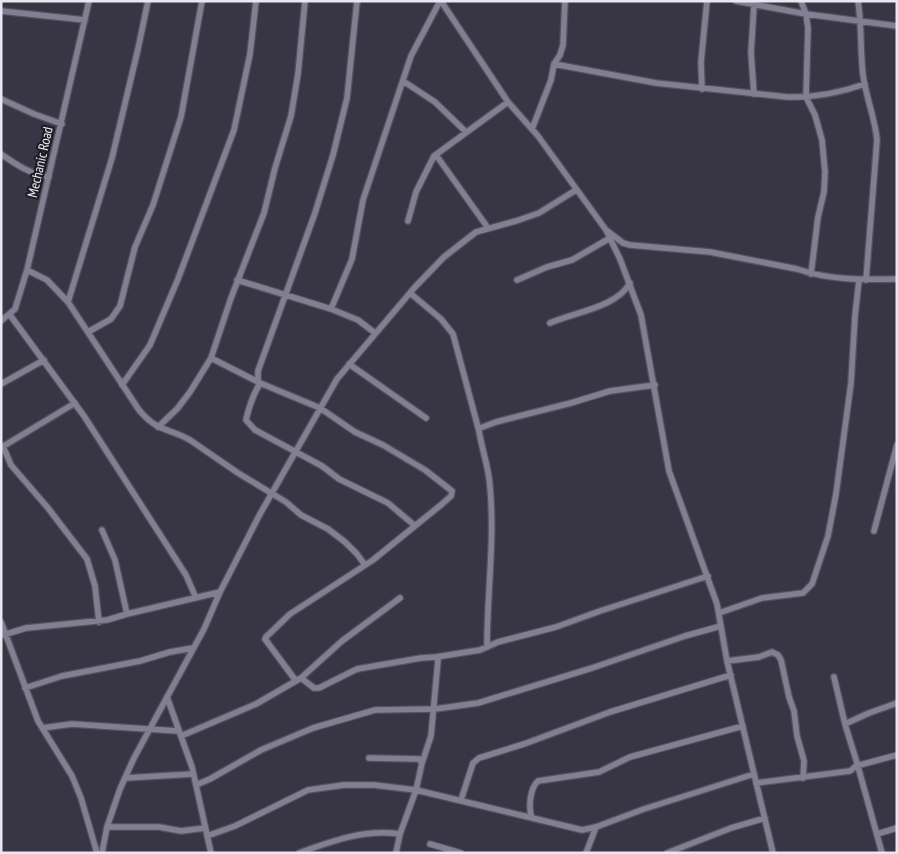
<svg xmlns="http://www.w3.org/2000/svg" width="898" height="854" font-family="'PT Sans Narrow',sans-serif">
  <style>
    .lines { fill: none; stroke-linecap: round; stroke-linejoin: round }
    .street-casing { stroke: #54515f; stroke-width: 8 }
    .street { stroke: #837f92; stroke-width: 5.5 }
    .labels { text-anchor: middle; stroke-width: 4.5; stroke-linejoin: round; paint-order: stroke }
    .street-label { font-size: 14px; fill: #e9e7f2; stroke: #1f1e25 }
  </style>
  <rect width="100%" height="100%" fill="#383545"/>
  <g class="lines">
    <defs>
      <path id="street" d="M357,1L347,98L333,155L315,213L258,371V380L260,383C253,395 249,406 246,420L255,430L322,466L339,479L388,503L414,525
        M441,1L508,102L538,136L606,230L623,243L630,245L710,252L797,269C829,280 863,280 897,279
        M736,1L806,14L897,26
        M801,1L806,14L808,28L806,97L815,115L822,140L825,172L824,192L818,217L811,274
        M858,1C862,26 860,50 863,75C866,97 875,118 877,140L866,280
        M754,5L751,53L754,94
        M1,11L85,20
        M554,64L656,83L787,97C814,98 839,93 865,84
        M403,81L435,102L466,132
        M702,89L701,62L707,1
        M1,99L34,114L62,124
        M532,129L551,80L554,64L560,55L563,45L565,1
        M1,154C17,165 30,174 49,177
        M436,155L488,228
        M408,221L416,192L434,156L508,102
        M606,230L620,259L641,315L669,471L717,604L727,661L773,853
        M27,270L47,280L68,302L139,410C157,432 169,428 190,440L238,473L286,502L301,515L328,529L345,542L357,554L365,565
        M237,280L331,309L358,320L375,333
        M517,280L547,267L572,260L610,238
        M410,293L441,319L453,334L479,431
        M68,302L112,158L138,49L148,1
        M331,309L352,259L363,200L411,56L440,1
        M10,315L84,416L186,575L196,598
        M1,321L15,309L27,270L89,1
        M550,323C574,312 616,308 630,283
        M88,332L111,319L120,306L135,247L153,205L181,117L202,1
        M211,358L260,383L320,408L355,432L383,445L425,470L452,491L451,496L442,504L373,560L290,614L266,637L265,639L296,681
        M349,364L426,418
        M1,384L44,360
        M122,385L150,345L178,279L234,130L250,54L256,1
        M158,427L177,409L190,392L211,358L231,298L264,213L275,168L291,116L298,74L305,1
        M3,446L11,465L48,508L87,559L95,586L99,622
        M2,447L75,403
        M102,530L115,560L127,614
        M874,531L897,445
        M719,613L762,598L803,593L812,584L828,536L836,494L851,383L855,316L859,280
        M1,622L38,721L72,776L81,798L97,853
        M3,635L26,628L107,620L127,614L220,592
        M487,647C487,594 495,540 490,487C489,468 482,450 479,431L480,428L496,422L571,403L610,391L655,385
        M436,657L480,650L498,642L556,627L600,611L708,576
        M727,661L759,657L772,652L778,655L781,660L789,697L794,711L797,736L804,761L803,778
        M301,678L342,641L400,598
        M25,688L62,676L140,661L170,652L193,648
        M167,697L192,767L211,853
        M845,724L869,713L897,703
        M42,728L72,724L178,731
        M181,736L256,704L301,678L314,688H319L357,669L421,658L436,657L438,660L431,736L422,763
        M369,758L419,759L422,763L416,790L400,834L396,853
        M857,763L882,853
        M856,766L897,755
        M125,778L193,774
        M756,783L850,771L856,766L857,763L845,724L834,677
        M196,785L210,779L261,750L313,728L375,710L435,709L478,703L592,668L685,636L721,626
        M461,800L473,763L479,758L524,744L610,712L731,675
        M532,818C528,808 530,788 538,781L599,772L630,757L743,726
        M107,827H159L181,831L205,828
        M877,834L897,828
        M207,836L235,826L308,790L344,785H374L416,790L582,830L596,827L644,809L754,774
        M430,844L461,853
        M102,853L107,827L120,789L134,758L204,629L220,592L260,514L337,379L415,287L444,257L476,232L516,221L539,213L576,190
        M299,853C332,841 364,829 400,834
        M586,853L596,827
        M667,853L731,828L765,818"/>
    </defs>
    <use href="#street" class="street-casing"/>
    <use href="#street" class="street"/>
  </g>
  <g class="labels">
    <g class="street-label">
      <text transform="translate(40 162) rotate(-77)" y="5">Mechanic Road</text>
    </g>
  </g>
  <rect width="898" height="854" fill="none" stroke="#e9e7f2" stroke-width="5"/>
</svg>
